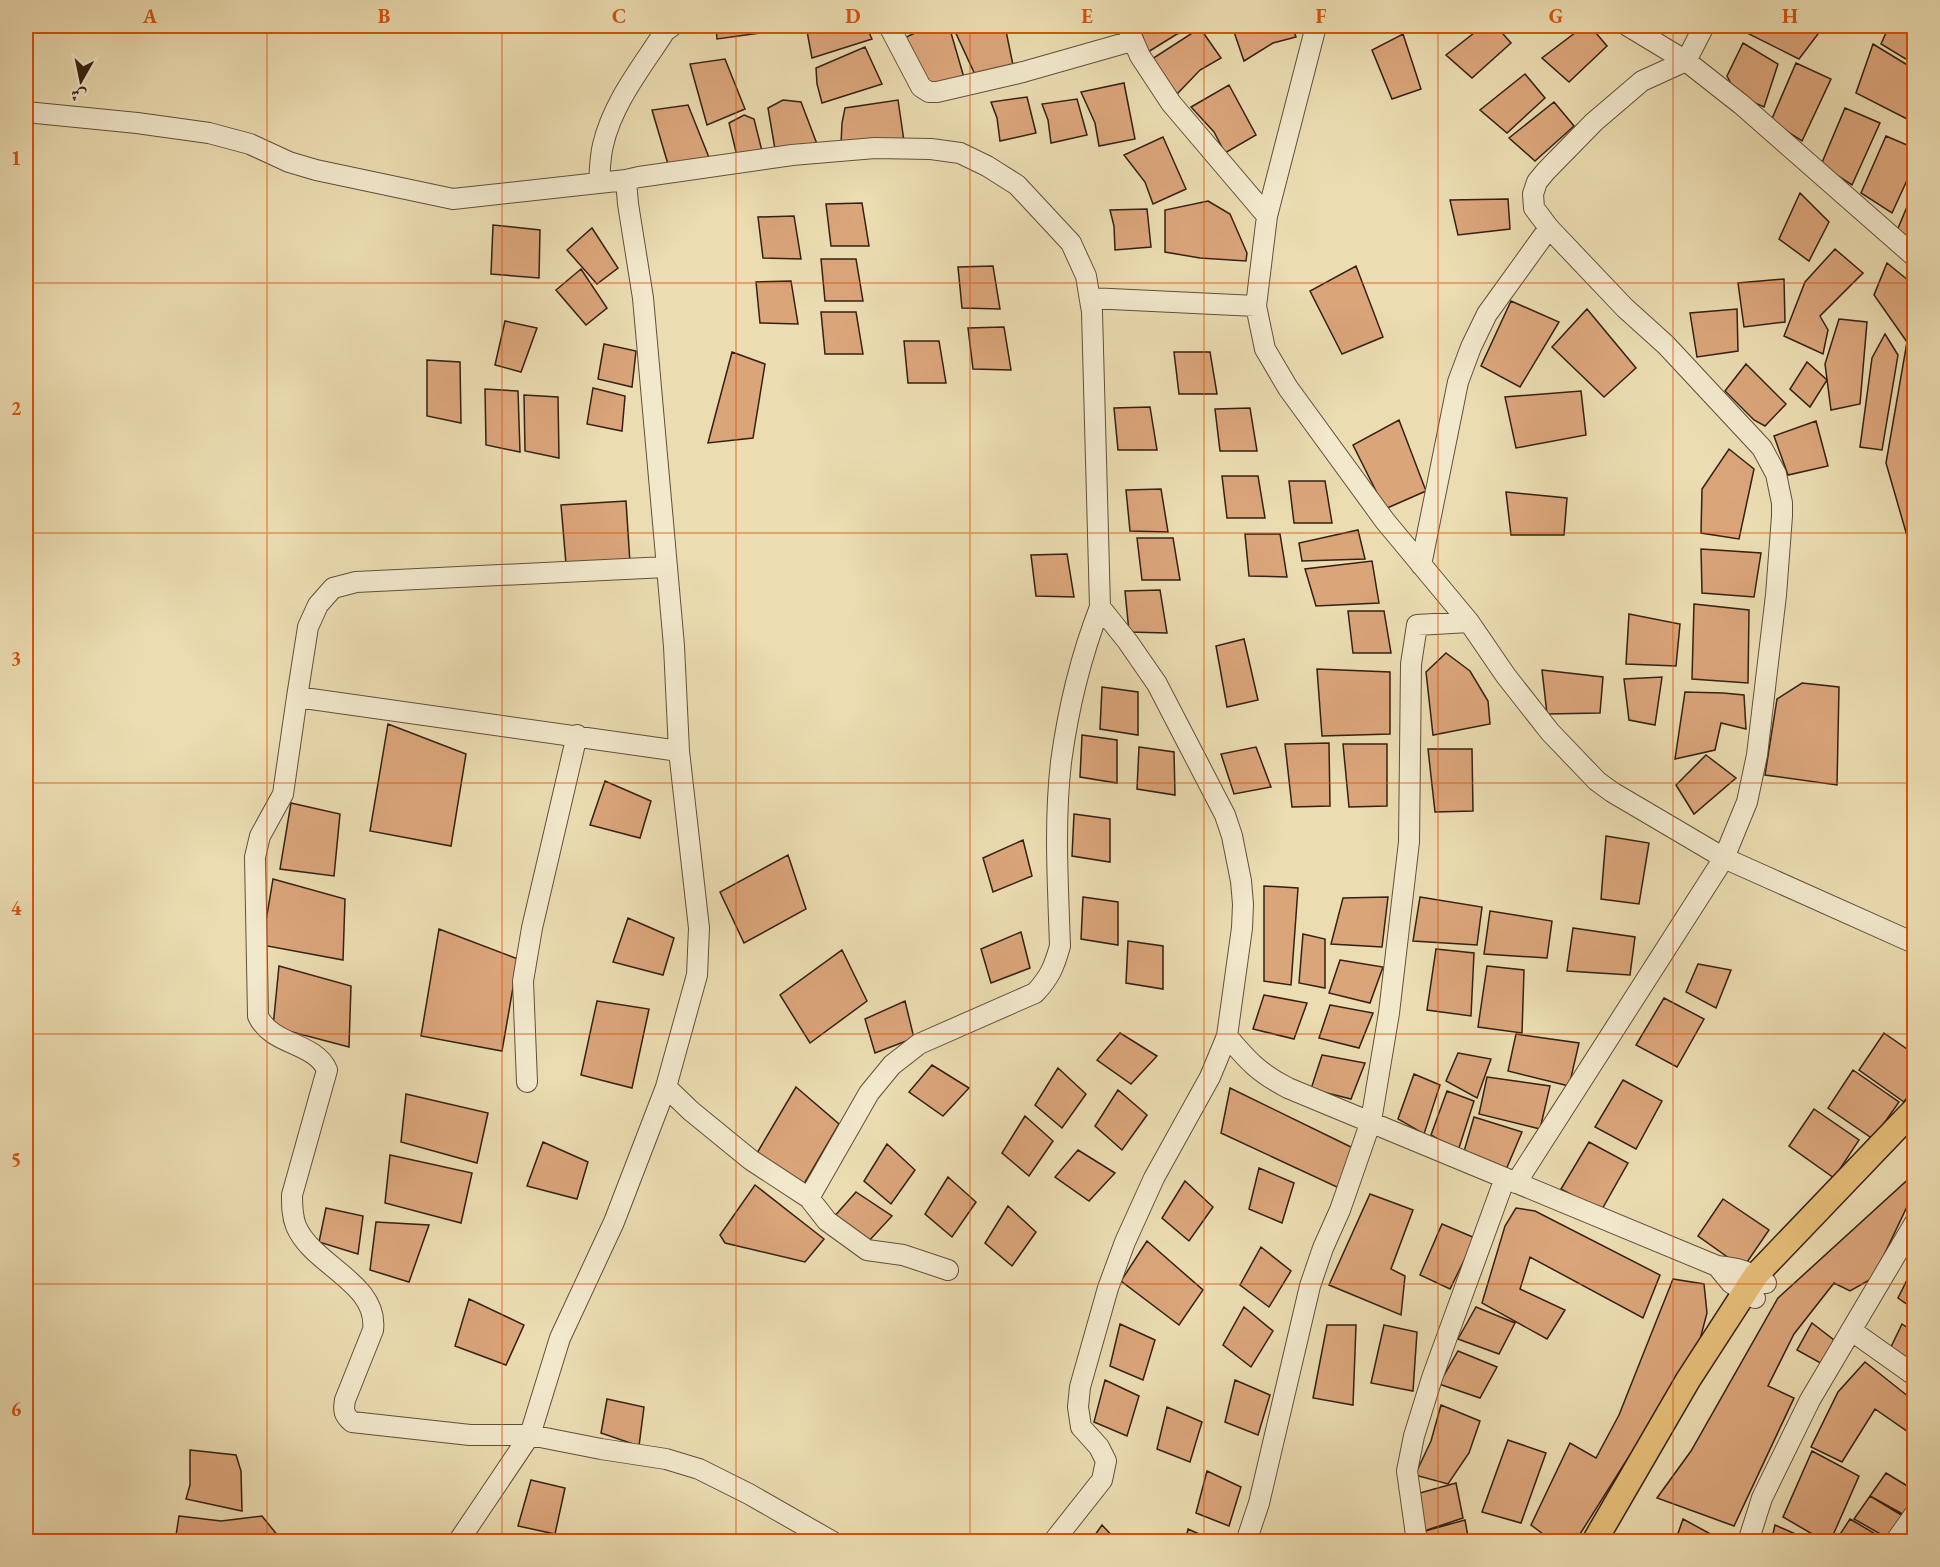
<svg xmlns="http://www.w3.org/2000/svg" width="1940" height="1567" font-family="'EB Garamond',Amiri,serif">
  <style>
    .building { fill: #dba57a; stroke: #342013; stroke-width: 1.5 }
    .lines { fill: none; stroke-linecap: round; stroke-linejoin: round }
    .minor-casing { stroke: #624f3a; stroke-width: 22 }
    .major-casing { stroke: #342013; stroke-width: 27 }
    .minor { stroke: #f2e8cc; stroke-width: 20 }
    .major { stroke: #e6be78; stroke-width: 24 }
    .grid { fill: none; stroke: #d6530d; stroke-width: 1.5; stroke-opacity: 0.55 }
    .neatline { fill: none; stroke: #d6530d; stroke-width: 2 }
    .grid-label { font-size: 20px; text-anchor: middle; font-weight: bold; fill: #d6530d }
  </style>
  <rect width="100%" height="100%" fill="#ebdcb1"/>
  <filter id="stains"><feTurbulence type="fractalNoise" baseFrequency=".00333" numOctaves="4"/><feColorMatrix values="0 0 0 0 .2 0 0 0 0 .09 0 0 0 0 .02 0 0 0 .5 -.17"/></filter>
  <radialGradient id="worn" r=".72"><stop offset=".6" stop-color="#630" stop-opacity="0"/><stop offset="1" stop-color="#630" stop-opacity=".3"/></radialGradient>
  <path class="building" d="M716,26H797L798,28L717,39Z
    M806,26H866L872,39L812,58Z
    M930,26H949L965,81L928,90L904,38Z
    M958,26H1005L1014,70L978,81L953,27Z
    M1139,26H1199V28L1177,34L1148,52Z
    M1232,26H1292L1296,37L1273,43L1244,61Z
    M1483,26H1496L1511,43L1472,78L1446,55Z
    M1584,26H1590L1607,46L1569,82L1542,58Z
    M1746,26H1813L1821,30L1799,59L1743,31Z
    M1889,26H1914V64L1881,44Z
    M1200,28L1221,58L1200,70L1177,94L1152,59Z
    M1403,34L1421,89L1392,99L1372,50Z
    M1743,43L1778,64L1764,107L1737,95L1727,76Z
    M1873,44L1914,69L1913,122L1856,93Z
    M865,47L882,84L822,103L817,84L816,68Z
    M725,59L745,109L707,125L690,64Z
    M1796,63L1831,79L1802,141L1771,121Z
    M1525,74L1545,98L1507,133L1480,110Z
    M1124,83L1135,139L1099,146L1095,123L1081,92Z
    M1229,85L1256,135L1225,153L1214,132L1191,107Z
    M1027,97L1036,133L1000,141L997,118L991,102Z
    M1077,99L1087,135L1051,143L1048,120L1042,104Z
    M783,100L801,102L817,144L776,155L768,108Z
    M898,100L904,141L841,144L842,123L845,108Z
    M1554,102L1574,126L1535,161L1509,138Z
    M688,105L710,160L670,171L652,110Z
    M1845,108L1880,123L1852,185L1821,165Z
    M744,115L754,119L763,155L737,156L729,123Z
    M1886,136L1914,148V165L1892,213L1861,193Z
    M1163,137L1186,189L1153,204L1145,182L1124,155Z
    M1914,190V244L1896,233Z
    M1800,193L1829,222L1809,261L1779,239Z
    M1508,199L1510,229L1458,235L1450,200Z
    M1208,201L1230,214L1247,253L1246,261L1200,258L1165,252V210Z
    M862,203L869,246H831L826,204Z
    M1147,209L1151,247L1115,250L1114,226L1110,210Z
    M794,216L801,259L763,258L758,217Z
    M493,225L540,230L539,278L491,274Z
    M592,228L618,268L597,284L567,250Z
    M1835,249L1863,273L1820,316L1828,330L1823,354L1784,336L1805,282Z
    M821,259H856L863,301H825Z
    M1887,263L1914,285V560L1886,463L1907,342L1874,295Z
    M993,266L1000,309L962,308L958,267Z
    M1356,266L1383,337L1342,354L1310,291Z
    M581,269L607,308L586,325L556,290Z
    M1784,279L1785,322L1744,327L1738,283Z
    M791,281L798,324L760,323L756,282Z
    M1511,301L1559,322L1520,387L1481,366Z
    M1587,309L1636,368L1604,397L1552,347Z
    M1737,309L1738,351L1697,357L1690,313Z
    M821,312H856L863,354H825Z
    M1839,319L1867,322L1860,404L1831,410L1825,364Z
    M505,321L537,328L521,372L495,365Z
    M1004,327L1011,370L973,369L968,328Z
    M1885,334L1898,355L1882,450L1860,447L1872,358Z
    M904,341H939L946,383H908Z
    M604,344L636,351L632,387L598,379Z
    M732,352L765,364L753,438L708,443Z
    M1174,352H1210L1217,394H1179Z
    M427,360L460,362L461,423L427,416Z
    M1807,362L1827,380L1810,407L1790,389Z
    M1746,364L1786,404L1765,426L1754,420L1725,391Z
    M593,388L625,396L622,431L587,424Z
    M485,389L518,391L520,452L486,445Z
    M1581,391L1586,435L1516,448L1505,397Z
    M524,395L558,397L559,458L525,451Z
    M1150,407L1157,450H1118L1114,408Z
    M1250,408L1257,451H1220L1215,409Z
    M1399,420L1426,491L1385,509L1353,445Z
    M1816,421L1828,466L1788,475L1774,436Z
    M1729,449L1754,469L1739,539L1701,533L1702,489Z
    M1222,476H1258L1265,518H1227Z
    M1289,481H1325L1332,523H1294Z
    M1161,489L1168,532L1130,531L1126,490Z
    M1506,492L1567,498L1564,535H1511Z
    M626,501L630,563L566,564L561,505Z
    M1358,530L1365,559L1302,561L1299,543Z
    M1245,534H1280L1287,577L1249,576Z
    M1137,538H1173L1180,580H1142Z
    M1701,549L1761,553L1754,597L1702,593Z
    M1067,554L1074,597L1036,596L1031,555Z
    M1372,561L1379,603L1316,606L1305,569Z
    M1160,590L1167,633L1129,632L1125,591Z
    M1914,600V638L1907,607Z
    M1694,604L1749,610L1748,683L1692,679Z
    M1348,611H1384L1391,653H1353Z
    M1629,614L1680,624L1676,666L1626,664Z
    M1244,639L1258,700L1227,707L1216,646Z
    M1446,653L1470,671L1488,701L1490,724L1433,735L1426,672Z
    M1317,669L1390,672V734L1322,736Z
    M1542,670L1603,677L1600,713L1547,714Z
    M1662,677L1655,725L1629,720L1624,679Z
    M1802,683L1839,687L1837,785L1765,775L1777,699Z
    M1102,687L1138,692V735L1100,729Z
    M1685,692L1723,693L1744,695L1746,729L1721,723L1715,750L1675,759Z
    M388,724L466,754L451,846L370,831Z
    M1082,735L1117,740V783L1080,777Z
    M1329,743L1330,806L1292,807L1285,744Z
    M1343,744H1387V806L1349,807Z
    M1139,747L1174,752L1175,795L1137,789Z
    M1256,747L1271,787L1234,794L1221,754Z
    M1428,749H1472L1473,811L1435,812Z
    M1706,755L1736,778L1694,814L1676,785Z
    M605,781L651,801L640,838L590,825Z
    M291,803L340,814L334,876L280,869Z
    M1074,814L1110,819V862L1072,856Z
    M1606,836L1649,843L1639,904L1601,899Z
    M1023,840L1032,876L993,892L983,858Z
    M788,855L806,909L744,943L720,892Z
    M273,879L345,899L343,960L262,945Z
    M1264,886L1298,888L1291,985L1264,981Z
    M1083,897L1118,902V945L1081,939Z
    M1388,897L1382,947L1331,944L1343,898Z
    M1420,897L1482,907L1477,945L1413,941Z
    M1490,911L1552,921L1547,958L1484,954Z
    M628,918L674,938L663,975L613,962Z
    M1573,928L1635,937L1630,975L1567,971Z
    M439,929L518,959L502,1051L421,1036Z
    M1021,932L1030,968L991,983L981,949Z
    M1303,934L1325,939V988L1299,983Z
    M1128,941L1163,946V989L1126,983Z
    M1436,949L1474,953L1471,1016L1427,1010Z
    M842,950L867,1001L810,1043L780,995Z
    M1340,960L1383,967L1370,1003L1329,993Z
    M1698,964L1731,970L1716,1008L1686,992Z
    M279,966L351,986L349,1047L273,1027Z
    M1487,966L1524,970L1522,1033L1478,1027Z
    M1264,995L1307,1003L1294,1039L1253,1029Z
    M1664,998L1704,1019L1677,1067L1636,1045Z
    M597,1001L649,1009L632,1088L581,1075Z
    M905,1001L914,1038L875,1053L865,1019Z
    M1330,1005L1373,1013L1359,1048L1319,1038Z
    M1120,1033L1157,1056L1131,1084L1097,1060Z
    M1884,1033L1914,1054V1087L1904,1102L1859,1070Z
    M1516,1034L1579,1043L1569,1086L1508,1071Z
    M1458,1053L1491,1059L1477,1098L1446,1081Z
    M1322,1055L1365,1063L1351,1099L1311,1089Z
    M932,1065L969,1088L943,1116L909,1092Z
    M1058,1068L1086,1094L1062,1128L1035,1105Z
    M1853,1070L1899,1102L1873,1139L1828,1108Z
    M1414,1074L1440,1085L1424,1134L1398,1119Z
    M1487,1077L1550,1086L1540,1129L1479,1114Z
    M1623,1080L1662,1101L1636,1149L1595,1127Z
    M796,1087L839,1124L804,1184L757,1153Z
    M1230,1088L1353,1148L1339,1188L1221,1133Z
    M1118,1090L1147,1115L1122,1150L1095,1126Z
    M1447,1091L1474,1101L1458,1151L1431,1135Z
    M406,1094L488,1113L477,1163L401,1142Z
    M1814,1109L1859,1140L1834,1178L1789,1146Z
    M1025,1116L1053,1141L1029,1176L1002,1153Z
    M1474,1117L1522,1132L1505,1172L1463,1155Z
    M543,1142L588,1162L577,1199L527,1186Z
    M1589,1142L1628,1163L1601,1211L1561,1189Z
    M887,1144L915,1170L891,1204L864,1181Z
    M1078,1150L1115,1173L1089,1201L1055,1177Z
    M390,1155L472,1173L461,1223L385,1203Z
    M1259,1168L1294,1183L1282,1223L1249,1209Z
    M1914,1174V1192L1873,1278L1850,1291L1834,1283L1794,1334L1768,1386L1794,1398L1734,1526L1657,1498L1691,1451L1778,1298Z
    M948,1177L976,1202L952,1237L925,1214Z
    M1185,1181L1213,1207L1189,1241L1162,1218Z
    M755,1185L824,1239L805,1262L725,1243L720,1235Z
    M856,1192L892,1216L867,1243L832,1219Z
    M1370,1194L1413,1210L1391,1269L1405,1276L1401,1315L1329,1285Z
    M1723,1199L1769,1230L1743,1268L1698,1236Z
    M1008,1206L1036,1232L1012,1266L985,1243Z
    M326,1208L363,1216L358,1254L319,1242Z
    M1516,1208L1535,1211L1660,1275L1643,1318L1530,1257L1520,1289L1565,1310L1547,1339L1482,1303L1505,1226Z
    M376,1222L429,1225L409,1282L370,1270Z
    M1442,1224L1475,1238L1450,1289L1420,1275Z
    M1147,1241L1203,1290L1179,1325L1121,1281Z
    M1261,1247L1291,1271L1269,1307L1240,1285Z
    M1910,1274L1914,1276V1309L1898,1298Z
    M1673,1279L1704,1284L1707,1313L1698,1347L1575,1542H1545L1547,1537L1531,1525L1570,1443L1596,1458L1619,1415Z
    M469,1299L524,1325L506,1365L455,1346Z
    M1244,1307L1273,1331L1251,1367L1223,1345Z
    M1476,1307L1515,1323L1499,1354L1458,1339Z
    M1812,1323L1834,1340L1824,1365L1797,1350Z
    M1120,1324L1155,1340L1143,1380L1110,1366Z
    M1902,1324L1914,1332V1366L1890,1349Z
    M1327,1325H1356L1353,1405L1313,1398Z
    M1384,1325L1417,1332L1413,1391L1371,1383Z
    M1458,1351L1497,1367L1480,1398L1439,1384Z
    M1865,1362L1914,1401V1436L1875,1409L1842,1462L1811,1447L1838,1392Z
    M1105,1380L1139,1396L1127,1436L1094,1422Z
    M1235,1380L1270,1395L1258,1435L1225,1422Z
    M607,1399L644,1407L639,1446L601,1433Z
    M1441,1405L1480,1421L1469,1453L1448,1484L1415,1475L1431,1441Z
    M1167,1407L1202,1422L1190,1462L1157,1449Z
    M1508,1440L1546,1453L1521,1523L1482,1512Z
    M190,1450L236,1455L241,1471L242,1511L186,1499L190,1485Z
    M1812,1451L1859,1476L1830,1542H1826L1783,1517Z
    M1207,1471L1241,1487L1229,1526L1196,1513Z
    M1886,1473L1914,1490V1508L1908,1517L1870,1496Z
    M531,1480L565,1488L555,1534L518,1526Z
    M1456,1483L1463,1518L1421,1532L1416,1494Z
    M1870,1496L1908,1519L1891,1540L1854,1519Z
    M179,1516L221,1521L262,1516L283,1542H175Z
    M1683,1519L1716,1537L1715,1542H1675Z
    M1850,1519L1889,1542H1835Z
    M1465,1520L1469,1542H1426L1425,1531Z
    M1102,1525L1118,1542H1090Z
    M1775,1525L1814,1542H1771Z
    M1188,1529L1217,1542H1185Z"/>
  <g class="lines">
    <defs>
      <path id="minor" d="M889,26L921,87L929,92H937L1023,72L1132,41
        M1127,26L1140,56L1171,103L1267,216
        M1316,26L1267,216L1256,306L1265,349L1288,388L1385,521L1469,622L1506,676L1550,732L1597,781L1612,792L1724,858L1914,943
        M1628,26L1686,61L1742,105L1914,256
        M26,112L137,123L209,133L250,144L289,162L316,170L453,199L626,180
        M599,182C600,170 600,157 603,145C613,102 642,67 665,31L672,26
        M1090,298L1256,306
        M1421,565L1458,382L1471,347L1487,314L1549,228
        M297,697L308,627L318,605L333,588L356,582L666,567
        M679,751L297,697L283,794L260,836L255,857L258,1016C272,1046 315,1042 327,1070L292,1195C292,1206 292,1216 296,1226C312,1265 379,1283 373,1330L345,1400C343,1411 344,1415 352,1422L470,1435H530L601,1449L666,1459L699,1469L749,1494L833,1542
        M527,1082L523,981L532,928L577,735
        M666,1087L691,1111L751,1160L809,1198L827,1221L867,1250L903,1255L948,1270
        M1516,1183L1724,858L1747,802L1757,755L1776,595L1782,516V503L1776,474L1762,448L1666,345L1625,308L1549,228L1534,208L1533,194L1537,182L1546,171L1594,122L1642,81L1686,61L1704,26
        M809,1198L869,1093L892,1065L919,1044L1035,993C1050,977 1054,967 1060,946C1058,885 1054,823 1061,762C1068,710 1081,656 1100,607
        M1717,1266L1731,1283L1755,1298
        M1852,1331L1914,1375
        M458,1542L530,1435L560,1338L614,1222L666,1087L697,975L699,928L679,751L674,646L643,298L628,204L626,180L639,177L792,155L875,148L931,149L960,153L987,166L1017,185L1071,243L1086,276L1092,312L1100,607L1128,642L1157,684L1225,815L1232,836L1241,881L1243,904L1242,928L1227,1036C1248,1061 1259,1073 1288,1088L1717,1266C1737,1268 1750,1271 1766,1283
        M1053,1542L1102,1480L1106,1461L1099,1447L1081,1427L1078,1407L1080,1387L1108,1288L1125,1242L1154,1178L1210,1077L1227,1036
        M1246,1542L1259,1503L1310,1286L1323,1248L1340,1210L1371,1121L1389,1013L1409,842L1411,664L1417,625L1469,622
        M1417,1542L1407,1471L1414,1436L1432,1378L1505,1178
        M1748,1542L1762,1498L1810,1400L1914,1224
        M1895,1542L1914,1515"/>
      <path id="major" d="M1594,1542L1688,1380L1756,1275L1914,1110"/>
    </defs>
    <use href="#minor" class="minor-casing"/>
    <use href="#major" class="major-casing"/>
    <use href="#minor" class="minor"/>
    <use href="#major" class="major"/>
  </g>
  <path class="grid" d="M267,26V1542M502,26V1542M736,26V1542M970,26V1542M1204,26V1542M1438,26V1542M1673,26V1542M26,283H1914M26,533H1914M26,783H1914M26,1034H1914M26,1284H1914"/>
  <rect width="1940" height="1567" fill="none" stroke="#ebdcb1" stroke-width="66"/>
  <g transform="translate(81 81) rotate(189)" stroke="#f2e8cc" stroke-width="4.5" paint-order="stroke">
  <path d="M0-4.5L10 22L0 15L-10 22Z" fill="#342013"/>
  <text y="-9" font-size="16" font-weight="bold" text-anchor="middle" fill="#342013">ش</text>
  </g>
  <rect x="33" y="33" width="1874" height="1501" class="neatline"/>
  <g class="grid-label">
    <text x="150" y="23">A</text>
    <text x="384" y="23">B</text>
    <text x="619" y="23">C</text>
    <text x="853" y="23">D</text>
    <text x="1087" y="23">E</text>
    <text x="1321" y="23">F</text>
    <text x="1556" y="23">G</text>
    <text x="1790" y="23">H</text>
    <text x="16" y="165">1</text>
    <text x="16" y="415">2</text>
    <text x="16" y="665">3</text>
    <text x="16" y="915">4</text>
    <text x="16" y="1166">5</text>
    <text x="16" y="1416">6</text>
  </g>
  <rect width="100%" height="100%" filter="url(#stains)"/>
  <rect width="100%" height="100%" fill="url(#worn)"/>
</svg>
